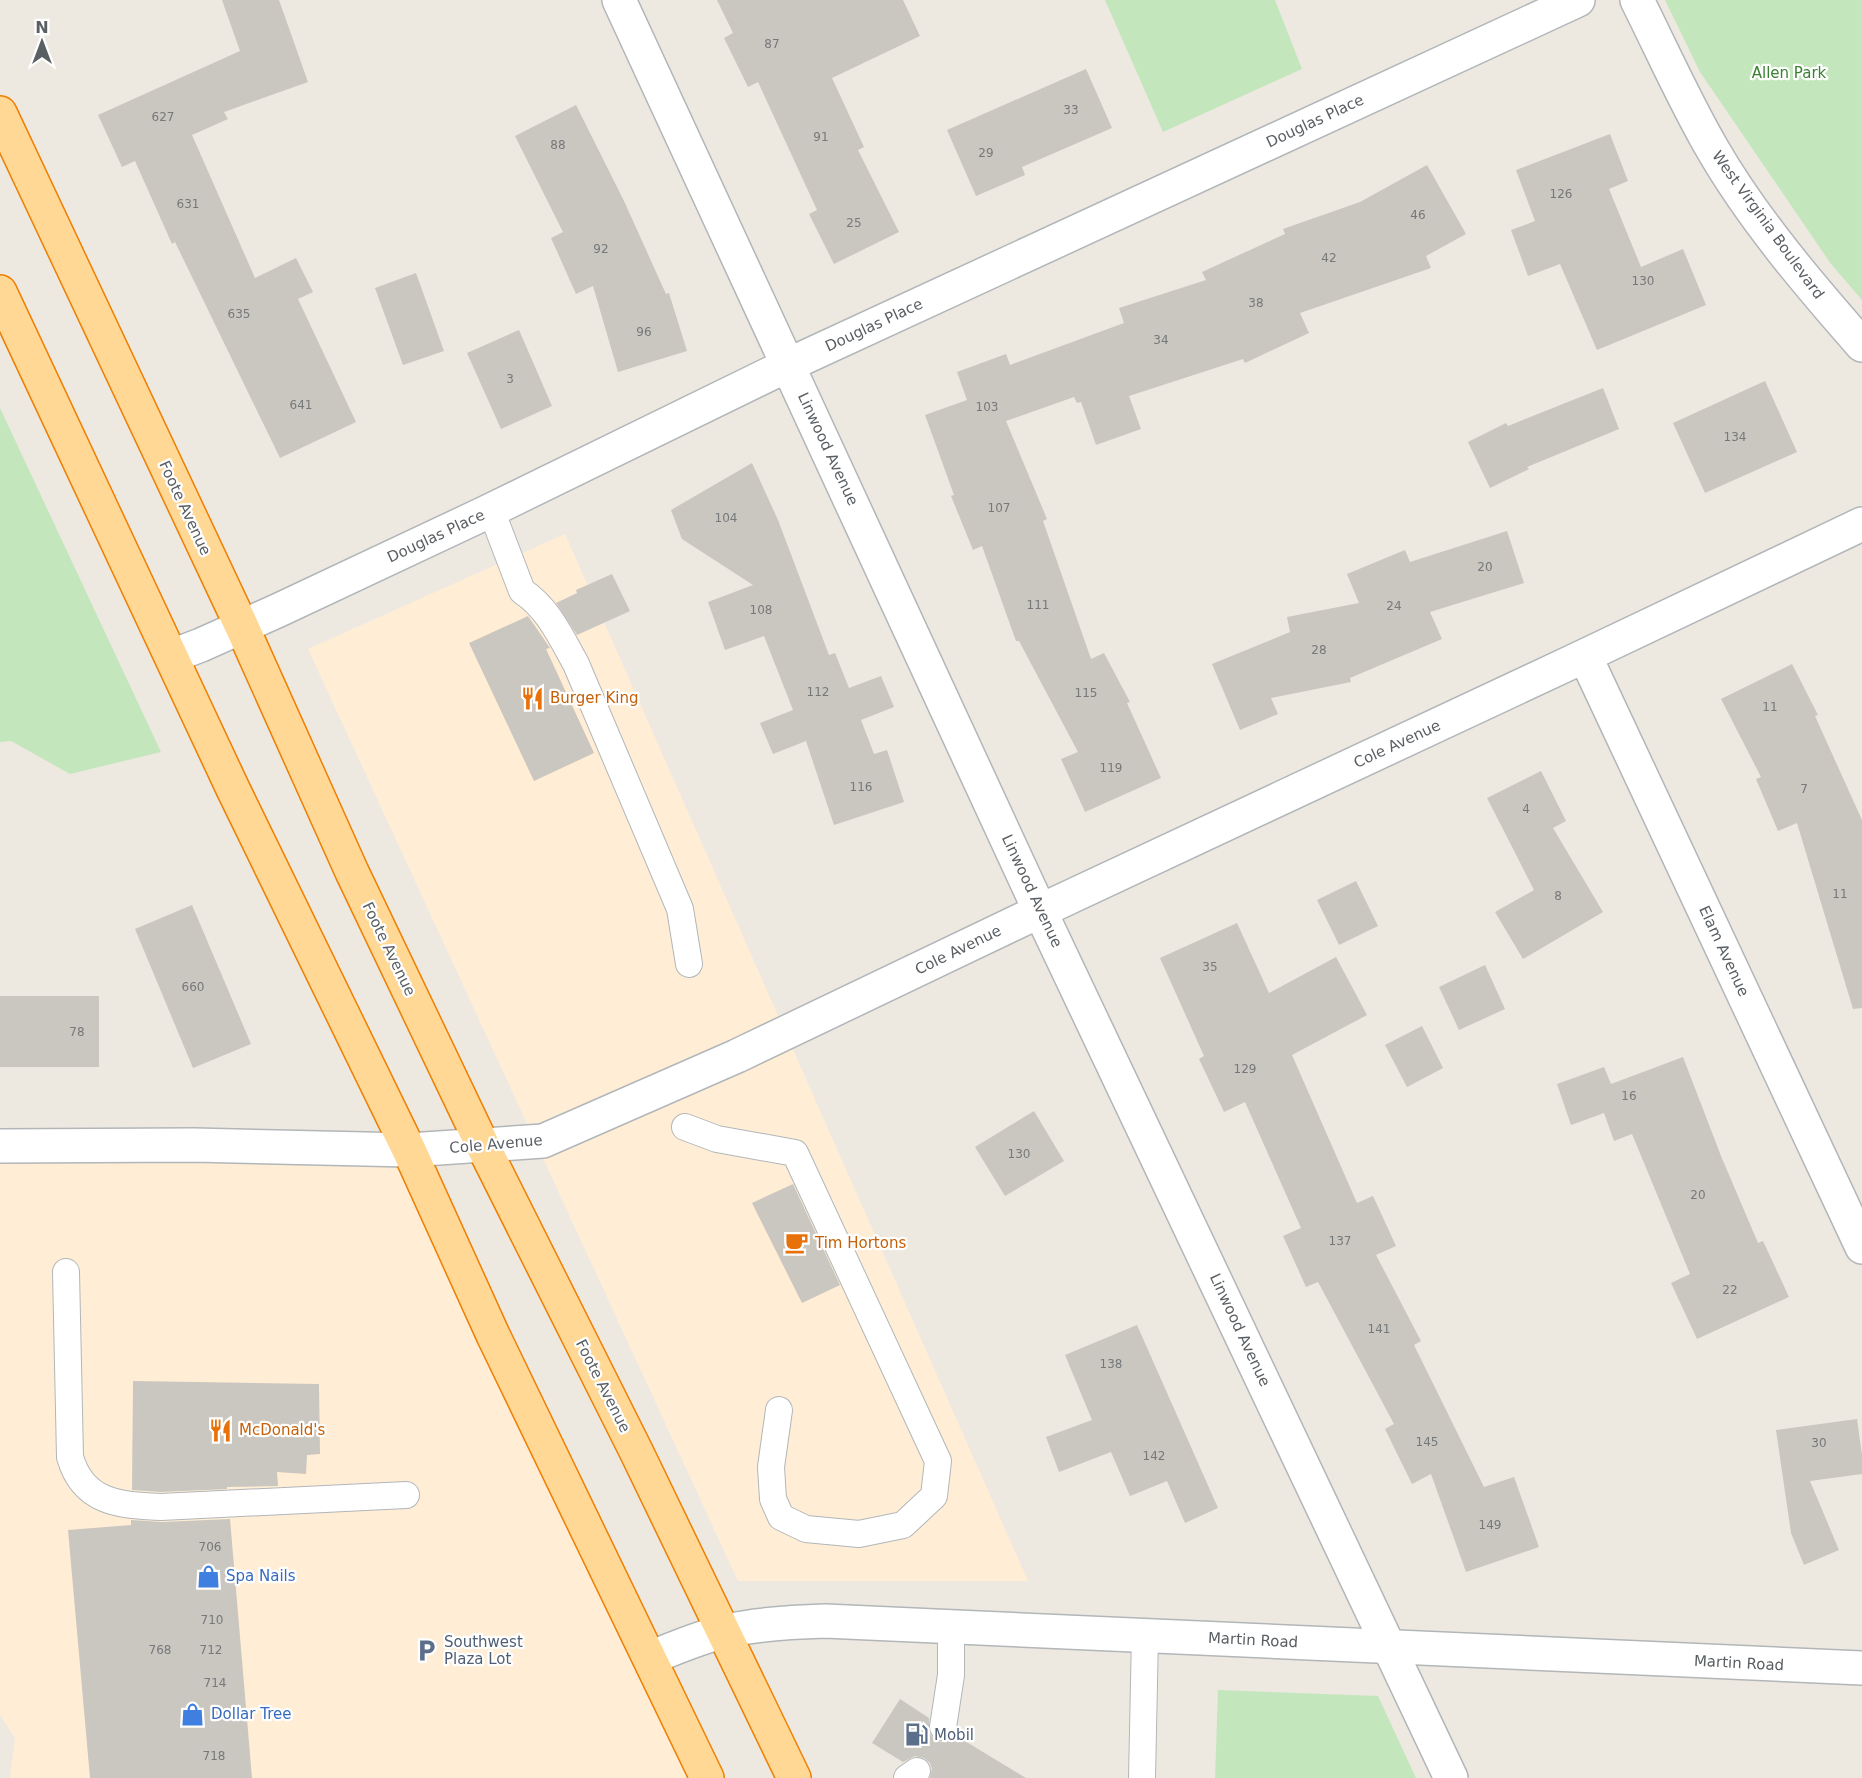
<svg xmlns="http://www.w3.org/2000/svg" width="1862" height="1778" font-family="'DejaVu Sans',sans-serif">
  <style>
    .commercial { fill: #ffeed5 }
    .green { fill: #c3e6bc }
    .building { fill: #cac6c0 }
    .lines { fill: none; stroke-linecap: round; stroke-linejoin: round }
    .service-casing { stroke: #b2b6b9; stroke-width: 28 }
    .minor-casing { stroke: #b2b6b9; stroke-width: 36 }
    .tertiary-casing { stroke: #b2b6b9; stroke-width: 36 }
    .trunk-casing { stroke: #ee7f00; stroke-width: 36 }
    .service { stroke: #fff; stroke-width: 26 }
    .minor { stroke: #fff; stroke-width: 33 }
    .tertiary { stroke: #fff; stroke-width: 33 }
    .trunk { stroke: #ffd895; stroke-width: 33 }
    .labels { text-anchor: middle; stroke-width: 4.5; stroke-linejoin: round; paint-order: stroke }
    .number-label { font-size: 12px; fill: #76797a }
    .park-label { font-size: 15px; fill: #3a8231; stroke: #fff }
    .street-label { font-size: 15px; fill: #5a5f63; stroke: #fff }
    .food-label { font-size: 15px; fill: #c56008; stroke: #fff; text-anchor: start }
    .shop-label { font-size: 15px; fill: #366cbe; stroke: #fff; text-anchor: start }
    .service-label { font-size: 15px; fill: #4e5e75; stroke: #fff; text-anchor: start }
  </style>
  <rect width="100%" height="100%" fill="#ede9e1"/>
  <path class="commercial" d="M565,534L1028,1581H738L308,649Z
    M0,1147L409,1150L687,1778H10L15,1738L0,1715Z"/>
  <path class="green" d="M1105,0H1275L1302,69L1163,132Z
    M1665,0H1862V300L1831,264L1700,72Z
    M0,408L161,752L70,774L11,741L0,742Z
    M1218,1690L1378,1696L1416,1778H1215Z"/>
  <path class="building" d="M222,0H279L308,82L224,112L228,119L192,135L255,278L296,258L313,292L298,299L356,422L280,458L175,242L172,244L135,161L122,167L98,115L240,51Z
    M717,0H903L920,36L832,78L864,147L858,150L899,232L834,264L809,214L817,210L758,82L748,87L724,38L733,33Z
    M1086,69L1112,128L1022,167L1025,175L976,196L947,130Z
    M576,105L624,201L666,294L669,293L687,351L618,372L593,286L576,294L551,238L563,232L515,136Z
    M1610,134L1628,181L1609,189L1641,267L1683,249L1706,305L1597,350L1560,264L1528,276L1511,230L1535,221L1516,170Z
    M1427,165L1466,234L1426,256L1431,268L1300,313L1309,333L1245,363L1243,359L1129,396L1141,429L1096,445L1081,402L1077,403L1074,397L1006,421L1047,519L1043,521L1091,659L1104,653L1130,702L1127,703L1161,778L1085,812L1061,759L1078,752L1019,641H1016L982,546L973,550L951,496L954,495L925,415L967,400L957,372L1006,354L1010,365L1124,323L1119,308L1206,280L1202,272L1285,234L1283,229L1360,202Z
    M416,273L444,351L403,365L375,288Z
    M519,330L552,406L501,429L467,353Z
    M1765,381L1797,452L1705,493L1673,423Z
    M1603,388L1619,429L1527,467L1529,469L1490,488L1468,442L1506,423L1508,426Z
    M752,463L778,520L829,655L835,653L849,688L881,676L894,707L861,720L874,754L887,750L904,802L834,825L806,741L773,754L760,723L793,710L764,636L725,650L708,602L753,585L682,539L671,510Z
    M1507,531L1524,583L1430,612L1442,639L1350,678L1351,682L1271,698L1278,714L1240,730L1212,664L1290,632L1287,617L1359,603L1347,574L1405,550L1410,562Z
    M612,574L630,611L577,635L556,603L577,593L576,590Z
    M528,616L550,648L546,649L594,753L534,781L469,643Z
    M1792,664L1818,715L1815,716L1862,820V1008L1853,1009L1797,823L1778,831L1756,779L1761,777L1721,699Z
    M1541,771L1566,821L1553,828L1603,912L1523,959L1495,912L1534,890L1487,798Z
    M1356,881L1378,926L1339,945L1317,900Z
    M192,905L251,1044L193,1068L135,929Z
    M1237,923L1269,993L1336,957L1367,1015L1292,1055L1357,1203L1373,1196L1396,1246L1376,1255L1421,1341L1414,1345L1484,1487L1514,1477L1539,1547L1466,1572L1431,1474L1412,1484L1385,1429L1394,1424L1318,1282L1306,1287L1283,1236L1301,1228L1245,1102L1224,1112L1199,1059L1204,1056L1160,958Z
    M1485,965L1505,1009L1459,1030L1439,987Z
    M0,996H99V1067H0Z
    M1422,1026L1443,1068L1407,1087L1385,1045Z
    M1683,1057L1721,1156L1758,1243L1763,1241L1789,1297L1697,1339L1671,1283L1690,1274L1632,1134L1614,1141L1604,1113L1571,1125L1557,1084L1604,1067L1611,1084Z
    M1034,1111L1064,1161L1005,1196L975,1147Z
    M793,1184L840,1285L802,1303L752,1203Z
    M1137,1325L1218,1508L1185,1523L1167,1481L1130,1496L1111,1452L1059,1472L1046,1437L1092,1420L1065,1355Z
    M133,1381L319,1384L320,1454L307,1455L306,1474L277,1472L278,1486L227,1487V1489L161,1492L132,1490Z
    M1857,1419L1862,1455V1474L1810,1481L1839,1550L1804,1565L1791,1533L1776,1430Z
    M230,1519L252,1778H90L68,1530L131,1525V1520L162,1522Z
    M900,1699L929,1718V1732L934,1739L941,1742L948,1741L955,1735L1026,1778H930L932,1769L930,1763L924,1758L915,1756L903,1762L872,1743Z"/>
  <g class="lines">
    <defs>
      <path id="service" d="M491,510L522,591C548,608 561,637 576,664L680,909L689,964
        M685,1127L717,1139L795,1153L938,1461L934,1496L903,1525L859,1534L806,1529L781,1517L773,1499L771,1467L779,1410
        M66,1272L70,1457C83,1503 119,1505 161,1507L406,1495
        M943,1727L951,1675V1626
        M907,1778L917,1771
        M1142,1778L1145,1635"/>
      <path id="minor" d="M619,0L1040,911L1451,1778
        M1637,0C1662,50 1685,102 1713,150C1753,219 1810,286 1862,345
        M172,656L201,645L279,610L483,514L788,365L1578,0
        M1585,656L1862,1247
        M0,1146L194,1145L409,1150L543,1141L737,1056L1040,911L1576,660L1862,524"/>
      <path id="tertiary" d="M650,1658C675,1648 700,1637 726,1631C758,1624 791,1622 825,1621L1862,1668"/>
      <path id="trunk" d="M0,113L242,627L352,872L483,1146L636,1451L794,1778
        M0,292L233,789L409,1150L493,1335L707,1778"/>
    </defs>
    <use href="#service" class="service-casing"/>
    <use href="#minor" class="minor-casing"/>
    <use href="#tertiary" class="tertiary-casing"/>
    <use href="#trunk" class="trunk-casing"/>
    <use href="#service" class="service"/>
    <use href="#minor" class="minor"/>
    <use href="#tertiary" class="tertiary"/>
    <use href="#trunk" class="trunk"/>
  </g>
  <defs>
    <symbol id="restaurant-bare" viewBox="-9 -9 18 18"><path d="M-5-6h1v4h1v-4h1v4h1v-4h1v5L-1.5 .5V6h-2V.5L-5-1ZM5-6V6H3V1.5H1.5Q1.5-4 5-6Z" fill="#e8710a" stroke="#fff" stroke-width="2.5" paint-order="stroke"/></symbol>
    <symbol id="cafe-bare" viewBox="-9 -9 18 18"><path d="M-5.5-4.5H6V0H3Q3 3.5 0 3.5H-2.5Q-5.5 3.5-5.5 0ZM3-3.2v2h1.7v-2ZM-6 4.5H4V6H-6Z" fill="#e8710a" stroke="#fff" stroke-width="2.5" paint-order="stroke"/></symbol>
    <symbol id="shop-bare" viewBox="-9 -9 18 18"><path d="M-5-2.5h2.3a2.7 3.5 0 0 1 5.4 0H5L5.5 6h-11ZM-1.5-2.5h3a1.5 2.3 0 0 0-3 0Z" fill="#3f7fe0" stroke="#fff" stroke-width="2.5" paint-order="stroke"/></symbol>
    <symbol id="parking-bare" viewBox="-9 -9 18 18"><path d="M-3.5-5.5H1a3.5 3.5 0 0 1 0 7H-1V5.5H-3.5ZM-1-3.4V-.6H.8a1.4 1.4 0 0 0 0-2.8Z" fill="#5c6f8a" stroke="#fff" stroke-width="2.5" paint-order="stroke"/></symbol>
    <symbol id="fuel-bare" viewBox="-9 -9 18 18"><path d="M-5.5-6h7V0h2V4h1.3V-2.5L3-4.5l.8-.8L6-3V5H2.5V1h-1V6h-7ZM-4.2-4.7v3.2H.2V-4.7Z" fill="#5c6f8a" stroke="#fff" stroke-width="2.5" paint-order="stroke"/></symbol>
  </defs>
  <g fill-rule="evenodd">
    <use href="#restaurant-bare" x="516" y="682" width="33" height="33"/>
    <use href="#cafe-bare" x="780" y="1226" width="33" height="33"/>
    <use href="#restaurant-bare" x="204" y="1414" width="33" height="33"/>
    <use href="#shop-bare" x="192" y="1560" width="33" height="33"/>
    <use href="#parking-bare" x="410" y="1634" width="33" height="33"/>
    <use href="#shop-bare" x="176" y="1698" width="33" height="33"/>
    <use href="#fuel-bare" x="900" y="1718" width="33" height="33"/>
  </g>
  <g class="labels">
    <g class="number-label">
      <text x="772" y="48">87</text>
      <text x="1071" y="114">33</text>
      <text x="163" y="121">627</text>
      <text x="821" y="141">91</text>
      <text x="558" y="149">88</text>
      <text x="986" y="157">29</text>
      <text x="1561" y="198">126</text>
      <text x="188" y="208">631</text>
      <text x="1418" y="219">46</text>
      <text x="854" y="227">25</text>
      <text x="601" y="253">92</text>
      <text x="1329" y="262">42</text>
      <text x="1643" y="285">130</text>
      <text x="1256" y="307">38</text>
      <text x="239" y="318">635</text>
      <text x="644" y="336">96</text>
      <text x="1161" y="344">34</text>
      <text x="510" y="383">3</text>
      <text x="301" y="409">641</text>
      <text x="987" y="411">103</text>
      <text x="1735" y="441">134</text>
      <text x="999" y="512">107</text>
      <text x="726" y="522">104</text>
      <text x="1485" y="571">20</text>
      <text x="1038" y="609">111</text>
      <text x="1394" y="610">24</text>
      <text x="761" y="614">108</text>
      <text x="1319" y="654">28</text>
      <text x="818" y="696">112</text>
      <text x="1086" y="697">115</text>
      <text x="1770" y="711">11</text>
      <text x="1111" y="772">119</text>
      <text x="861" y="791">116</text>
      <text x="1804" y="793">7</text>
      <text x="1526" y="813">4</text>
      <text x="1840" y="898">11</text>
      <text x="1558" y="900">8</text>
      <text x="1210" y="971">35</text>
      <text x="193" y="991">660</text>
      <text x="77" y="1036">78</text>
      <text x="1245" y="1073">129</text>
      <text x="1629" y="1100">16</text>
      <text x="1019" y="1158">130</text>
      <text x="1698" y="1199">20</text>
      <text x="1340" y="1245">137</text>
      <text x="1730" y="1294">22</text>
      <text x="1379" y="1333">141</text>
      <text x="1111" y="1368">138</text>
      <text x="1427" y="1446">145</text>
      <text x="1819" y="1447">30</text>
      <text x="1154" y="1460">142</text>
      <text x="1490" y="1529">149</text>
      <text x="210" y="1551">706</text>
      <text x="212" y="1624">710</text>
      <text x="160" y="1654">768</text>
      <text x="211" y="1654">712</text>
      <text x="215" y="1687">714</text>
      <text x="214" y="1760">718</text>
    </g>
    <g class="park-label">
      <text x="1789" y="78">Allen Park</text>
    </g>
    <g class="street-label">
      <text transform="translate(1315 121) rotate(-25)" y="5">Douglas Place</text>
      <text transform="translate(1768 225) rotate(54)" y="5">West Virginia Boulevard</text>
      <text transform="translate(874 325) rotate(-25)" y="5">Douglas Place</text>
      <text transform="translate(828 449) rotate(65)" y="5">Linwood Avenue</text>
      <text transform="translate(185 508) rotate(65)" y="5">Foote Avenue</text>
      <text transform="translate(436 536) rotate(-25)" y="5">Douglas Place</text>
      <text transform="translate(1397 744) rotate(-25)" y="5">Cole Avenue</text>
      <text transform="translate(1032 891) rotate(65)" y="5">Linwood Avenue</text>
      <text transform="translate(389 949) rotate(64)" y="5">Foote Avenue</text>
      <text transform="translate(958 950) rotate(-26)" y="5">Cole Avenue</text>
      <text transform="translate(1724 951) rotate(65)" y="5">Elam Avenue</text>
      <text transform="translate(496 1144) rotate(-5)" y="5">Cole Avenue</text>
      <text transform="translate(1240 1330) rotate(65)" y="5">Linwood Avenue</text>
      <text transform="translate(603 1386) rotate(63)" y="5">Foote Avenue</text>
      <text transform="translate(1253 1640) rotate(3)" y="5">Martin Road</text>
      <text transform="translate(1739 1663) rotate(3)" y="5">Martin Road</text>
    </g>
    <g class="food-label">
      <text x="550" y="703">Burger King</text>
      <text x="815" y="1248">Tim Hortons</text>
      <text x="239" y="1435">McDonald's</text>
    </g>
    <g class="shop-label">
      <text x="226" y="1581">Spa Nails</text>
      <text x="211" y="1719">Dollar Tree</text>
    </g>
    <g class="service-label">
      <text x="444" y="1647">Southwest<tspan x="444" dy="17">Plaza Lot</tspan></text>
      <text x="934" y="1740">Mobil</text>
    </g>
  </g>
  <g transform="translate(42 42)" stroke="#ffffff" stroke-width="4.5" paint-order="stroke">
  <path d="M0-4.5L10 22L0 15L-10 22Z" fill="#5a5f63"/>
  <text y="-9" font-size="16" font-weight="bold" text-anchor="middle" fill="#5a5f63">N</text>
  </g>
</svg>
